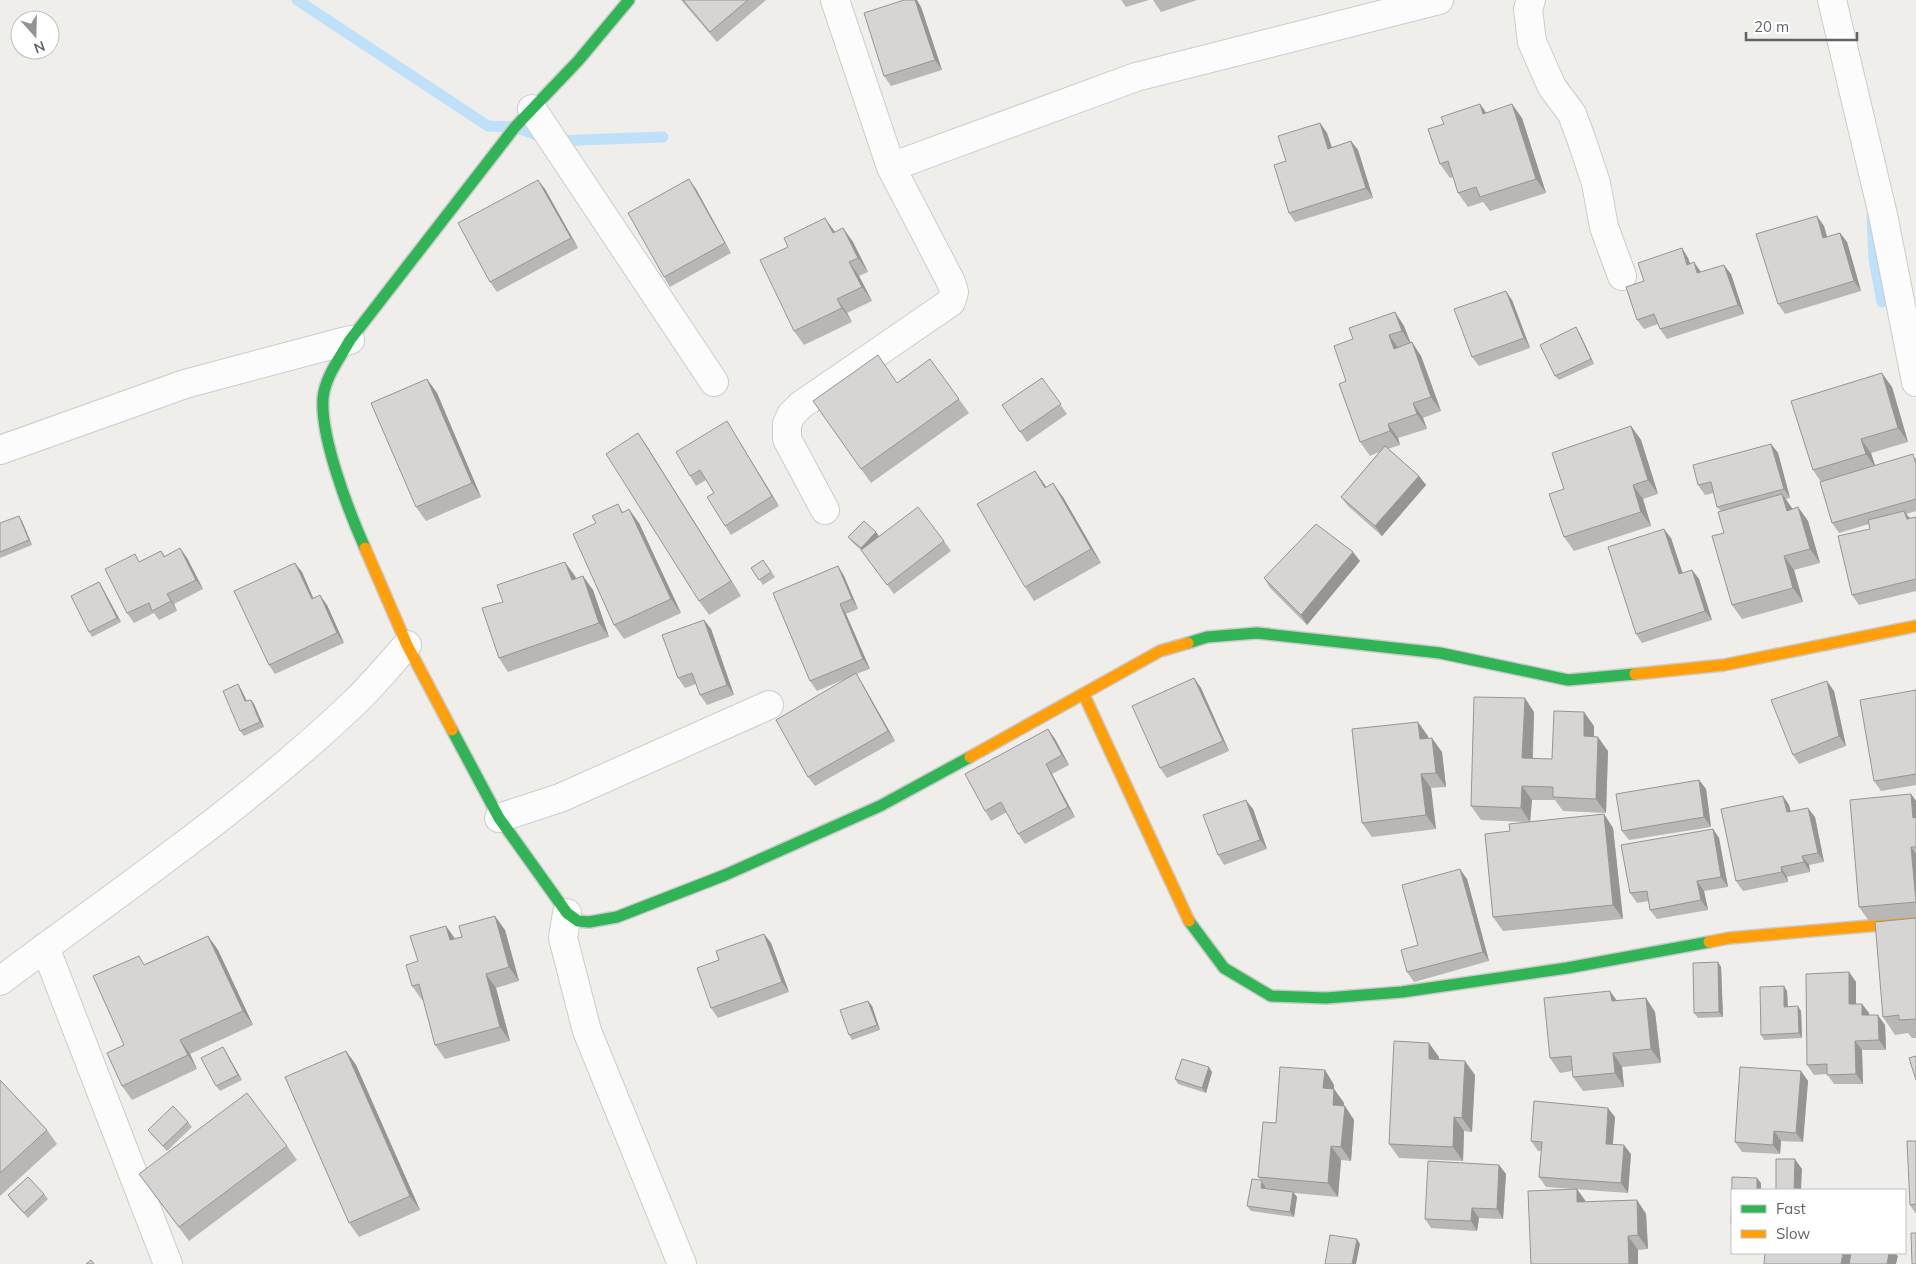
<svg xmlns="http://www.w3.org/2000/svg" width="1916" height="1264" font-family="Mulish,sans-serif">
  <style>
    .lines { fill: none; stroke-linecap: round; stroke-linejoin: round }
    .stream { stroke: #bfe0f9; stroke-width: 11 }
    .street-casing { stroke: #cbcccc; stroke-width: 30 }
    .fast-casing { stroke: #cacacb; stroke-width: 14 }
    .slow-casing { stroke: #cacacb; stroke-width: 14 }
    .street { stroke: #fdfcfc; stroke-width: 28 }
    .fast { stroke: #30b455; stroke-width: 11 }
    .slow { stroke: #ff9f0a; stroke-width: 11 }
    .wall { fill: #b8b7b5 }
    .shaded-wall { fill: #969594 }
    .building { fill: #d6d5d3; stroke: #969594 }
  </style>
  <rect width="100%" height="100%" fill="#efeeea"/>
  <g class="lines">
    <path class="stream" d="M297,0L488,126L515,127L553,141L663,137
      M1872,217L1874,259L1882,302"/>
    <defs>
      <path id="street" d="M1531,0L1528,9L1532,42L1552,87L1572,114L1582,141L1596,183L1604,227L1622,276
        M1832,0L1883,215L1916,382
        M532,109L714,382
        M891,167L1136,77L1439,0
        M0,450L185,384L350,340
        M825,510L787,439V424L791,415L801,405L951,302L954,292L951,282L891,167L835,0
        M499,818L560,798L769,705
        M567,913L563,938L587,1031L682,1264
        M45,947L168,1264
        M0,981C120,891 245,807 354,703C373,685 390,664 407,645"/>
      <path id="fast" d="M365,548C349,512 320,437 323,398C325,377 340,358 350,340L515,127L578,61L629,0
        M1188,643L1207,637L1257,633L1440,653L1568,680L1635,674
        M452,730L499,818L567,913L578,921L589,922L617,917L725,875L880,806L970,757
        M1189,921L1224,968L1271,996L1326,998L1402,992L1567,968L1709,942"/>
      <path id="slow" d="M365,548L407,645L452,730
        M1635,674L1724,665L1916,626
        M1084,695L1189,921
        M970,757L1160,651L1188,643
        M1709,942L1729,938L1916,922"/>
    </defs>
    <use href="#street" class="street-casing"/>
    <use href="#fast" class="fast-casing"/>
    <use href="#slow" class="slow-casing"/>
    <use href="#street" class="street"/>
    <use href="#fast" class="fast"/>
    <use href="#slow" class="slow"/>
  </g>
  <path class="wall" d="M681,0H766L717,42Z
    M1121,0H1149L1126,7Z
    M1153,0H1197L1161,12Z
    M921,7L942,70L891,86L884,76Z
    M1480,104L1486,113L1522,118L1546,193L1490,211L1483,202L1468,207L1458,193L1453,177L1450,178L1440,164L1444,124Z
    M1320,123L1327,133L1332,147L1351,141L1358,150L1373,198L1295,222L1289,213L1286,161Z
    M545,189L578,248L497,292L490,282Z
    M696,189L731,253L670,287L664,277Z
    M1824,226L1827,237L1840,233L1847,242L1861,291L1785,314L1778,304Z
    M843,228L853,242L868,272L859,276L872,301L847,313L852,322L804,345L794,331L835,232Z
    M1682,248L1688,258L1690,263L1701,272L1731,274L1744,314L1667,339L1660,329L1658,324L1644,329L1637,320L1644,281Z
    M1512,300L1530,348L1479,366L1472,357Z
    M1395,312L1404,326L1411,343L1421,356L1441,411L1423,418L1427,429L1398,438L1400,445L1388,449L1419,476L1426,485L1382,536L1348,506L1341,497L1379,452L1370,456L1360,442L1346,381L1353,339Z
    M1579,332L1594,364L1559,380L1555,376Z
    M930,359L969,413L871,483L813,401L897,383Z
    M1042,378L1067,414L1027,442L1002,405Z
    M427,379L437,393L481,497L426,521L416,507Z
    M1892,387L1908,442L1871,453L1875,466L1916,458V511L1906,514L1910,518L1916,517V591L1859,605L1852,595L1870,529L1869,524L1839,533L1832,523L1821,482L1813,470Z
    M727,421L733,431L779,506L731,535L725,526L714,493L706,480L696,486L690,476Z
    M1631,426L1641,440L1658,494L1643,499L1651,526L1574,551L1564,537V489Z
    M638,433L648,448L741,596L709,615L699,601Z
    M1771,444L1778,453L1790,498L1786,499L1792,509L1798,507L1808,521L1820,563L1794,570L1803,602L1742,619L1732,605L1724,533L1721,511L1717,507L1714,493L1705,495L1698,485Z
    M1035,471L1046,487L1063,497L1101,563L1034,601L1025,587Z
    M618,504L623,512L639,523L681,613L624,639L614,625L596,523Z
    M22,521L32,545L0,558V523Z
    M876,532L879,536L944,541L951,551L894,594L861,550L852,542L848,537Z
    M1671,538L1682,573L1692,570L1699,579L1712,620L1642,643L1636,634Z
    M180,548L187,558L203,589L174,604L177,611L159,620L154,613L134,623L127,613L140,562L161,551L165,556Z
    M763,560L775,577L763,585L751,568Z
    M1360,561L1307,625L1270,588L1264,578Z
    M838,566L844,576L858,609L846,614L870,669L856,674L862,683L895,741L815,786L808,777L850,677L817,691L810,681Z
    M302,572L313,598L327,605L344,643L275,674L269,665Z
    M575,576L576,578L593,590L609,637L508,672L499,658Z
    M99,582L102,587L121,622L92,637L89,632Z
    M704,620L711,629L734,695L707,705L700,695L696,684L685,688L678,678Z
    M1194,678L1201,688L1229,751L1167,778L1160,768Z
    M241,689L247,701L251,700L254,704L264,727L244,736L240,731Z
    M1916,690V785L1881,791L1874,781Z
    M1834,691L1846,746L1799,764L1793,755Z
    M1534,712L1533,759H1552L1594,726V736L1608,751L1606,813L1563,811L1555,800H1532L1530,822L1604,814L1613,828L1623,919L1503,931L1493,917L1510,831L1529,822L1481,820L1471,806Z
    M1048,729L1055,739L1069,765L1052,774L1075,817L1025,844L1018,834L1007,812L991,821L985,811Z
    M1428,736V738L1442,752L1446,787L1431,788L1436,829L1372,837L1362,823Z
    M1699,780L1706,789L1711,827L1629,840L1622,831Z
    M1911,794L1916,801V917L1869,921L1859,907Z
    M1783,796L1789,805L1791,811L1815,817L1824,862L1809,865L1810,872L1787,877L1788,882L1743,891L1736,881Z
    M1253,809L1267,849L1224,865L1218,855Z
    M1713,829L1719,838L1728,887L1704,891L1708,910L1657,919L1650,910L1649,901L1637,903L1630,893Z
    M1467,879L1489,961L1414,982L1407,972L1418,945Z
    M1916,918V1038H1912L1908,1033L1895,1035L1883,1017Z
    M446,926L455,938L505,930L519,981L496,988L510,1041L445,1059L435,1045L423,1000H422L412,986L418,961Z
    M764,934L771,943L789,992L718,1018L711,1008L719,960Z
    M208,936L218,950L253,1025L190,1054L197,1069L132,1100L122,1086L124,1045L145,964Z
    M1718,962L1721,967L1723,1017L1698,1018L1694,1013Z
    M1849,972L1856,982V1004H1862L1869,1013V1015L1885,1025L1886,1050H1862L1863,1084H1834L1827,1074L1814,1075L1807,1065Z
    M1787,991L1788,1007L1801,1011L1802,1038L1764,1040L1761,1035Z
    M1646,998L1655,1012L1661,1063L1622,1067L1624,1087L1583,1091L1573,1077L1572,1071L1560,1073L1550,1058L1617,1001Z
    M868,1001L872,1006L880,1030L852,1040L849,1035Z
    M223,1047L242,1080L220,1091L216,1086Z
    M346,1051L356,1065L420,1210L359,1237L349,1223Z
    M1439,1057V1060L1475,1075L1472,1132L1464,1131L1463,1161L1399,1158L1389,1144Z
    M1325,1070L1334,1085V1089L1344,1103V1106L1354,1120L1351,1161L1341,1160L1338,1197L1294,1193L1297,1197L1294,1217L1251,1211L1247,1206L1261,1180L1258,1177L1276,1123Z
    M1801,1071L1808,1081L1803,1142L1781,1141L1780,1154L1742,1152L1735,1142Z
    M1212,1072L1206,1093L1178,1084L1175,1079Z
    M0,1080L47,1130L57,1144L0,1196Z
    M1615,1117L1613,1144L1631,1154L1628,1193L1546,1187L1539,1177L1542,1151H1538L1531,1141Z
    M188,1122L192,1127L167,1151L152,1135L148,1130Z
    M1916,1141V1214L1910,1205Z
    M287,1146L297,1160L189,1241L139,1174Z
    M1499,1165L1506,1174L1503,1219L1479,1218L1477,1231L1431,1228L1425,1219Z
    M44,1194L48,1199L28,1218L11,1200L8,1195Z
    M1637,1200L1646,1214L1648,1249L1638,1250V1264H1531L1586,1202Z"/>
  <path class="shaded-wall" d="M915,0H917L921,7L942,70L935,60Z
    M1480,104L1490,118L1483,114Z
    M1512,104L1522,118L1546,193L1536,179Z
    M1320,123L1327,133L1335,158L1328,149Z
    M1351,141L1358,150L1373,198L1366,188Z
    M689,179L696,189L731,253L725,243Z
    M538,180L545,189L578,248L571,238Z
    M1817,216L1824,226L1830,248L1823,238Z
    M825,218L835,232L833,233Z
    M843,228L853,242L868,272L858,258Z
    M1840,233L1847,242L1861,291L1854,281Z
    M1682,248L1688,258L1694,274L1687,265Z
    M849,262L859,276L872,301L862,287Z
    M1694,262L1701,272L1704,283L1697,273Z
    M1724,265L1731,274L1744,314L1738,305Z
    M1506,291L1512,300L1530,348L1524,338Z
    M837,299L847,313L852,322L842,308Z
    M1395,312L1404,326L1411,345L1402,331Z
    M1576,327L1579,332L1594,364L1591,359Z
    M1389,335L1399,349H1394Z
    M1412,342L1421,356L1441,411L1431,397Z
    M1882,373L1892,387L1908,442L1898,428Z
    M427,379L437,393L481,497L472,483Z
    M1413,403L1423,418L1427,429L1417,414Z
    M727,421L733,431L779,506L772,496Z
    M1388,424L1398,438L1400,445L1390,431Z
    M1631,426L1641,440L1658,494L1648,480Z
    M638,433L648,448L741,596L731,581Z
    M1861,439L1871,453L1876,468L1866,454Z
    M1771,444L1778,453L1790,498L1784,489Z
    M1035,471L1045,485L1054,502L1045,488Z
    M1419,476L1426,485L1382,536L1375,526Z
    M1053,483L1063,497L1101,563L1091,549Z
    M1633,485L1643,499L1651,526L1641,512Z
    M1782,494L1792,508L1797,525L1787,511Z
    M1798,507L1808,521L1820,563L1810,549Z
    M629,509L639,523L681,613L671,599Z
    M1904,511L1911,520L1907,519Z
    M19,516L22,521L32,545L29,540Z
    M1664,529L1671,538L1686,583L1679,574Z
    M876,532L879,537L864,553L861,548Z
    M180,548L187,558L203,589L196,580Z
    M1353,552L1360,561L1307,625L1301,615Z
    M1784,556L1794,570L1803,602L1793,588Z
    M565,562L575,576L582,594L572,580Z
    M295,563L302,572L318,609L312,599Z
    M838,566L844,576L858,609L852,599Z
    M1692,570L1699,579L1712,620L1705,611Z
    M583,576L593,590L609,637L599,623Z
    M99,582L102,587L121,622L117,618Z
    M167,594L174,604L177,611L171,601Z
    M320,595L327,605L344,643L337,633Z
    M840,604L846,614L870,669L863,659Z
    M704,620L711,629L734,695L727,685Z
    M856,673L862,683L895,741L888,731Z
    M1194,678L1201,688L1229,751L1223,741Z
    M1827,681L1834,691L1846,746L1839,736Z
    M238,684L241,689L249,706L245,701Z
    M1525,698L1534,712L1532,772L1522,758Z
    M251,700L254,704L264,727L260,722Z
    M1584,712L1594,726V750L1584,736Z
    M1418,722L1428,736L1430,753L1420,739Z
    M1048,729L1055,739L1069,765L1062,755Z
    M1598,737L1608,751L1606,813L1596,799Z
    M1432,738L1442,752L1446,787L1436,773Z
    M1046,764L1052,774L1075,817L1068,807Z
    M1421,774L1431,788L1436,829L1426,815Z
    M1699,780L1706,789L1711,827L1704,817Z
    M1522,786L1532,800L1530,822L1521,808Z
    M1911,794L1916,801V822L1913,818Z
    M1783,796L1789,805L1793,822L1787,812Z
    M1246,800L1253,809L1267,849L1260,840Z
    M1808,808L1815,817L1824,862L1818,853Z
    M1604,814L1613,828L1623,919L1613,905Z
    M1713,829L1719,838L1728,887L1721,877Z
    M1911,847L1916,854V899Z
    M1802,856L1809,865L1810,872L1804,862Z
    M1781,867L1787,877L1788,882L1782,872Z
    M1460,869L1467,879L1489,961L1483,952Z
    M1697,881L1704,891L1708,910L1701,900Z
    M495,916L505,930L519,981L509,967Z
    M446,926L456,941L450,940Z
    M764,934L771,943L789,992L782,982Z
    M208,936L218,950L253,1025L243,1011Z
    M1718,962L1721,967L1723,1017L1719,1012Z
    M1849,972L1856,982V1014L1849,1004Z
    M486,974L496,988L510,1041L500,1027Z
    M1784,986L1787,991L1788,1012L1784,1007Z
    M1610,991L1620,1005L1612,1001Z
    M1646,998L1655,1012L1661,1063L1651,1049Z
    M868,1001L872,1006L880,1030L877,1025Z
    M1862,1004L1869,1013V1024L1862,1015Z
    M1798,1006L1801,1011L1802,1038L1799,1033Z
    M1878,1015L1885,1025L1886,1050L1879,1040Z
    M180,1040L190,1054L197,1069L188,1055Z
    M1855,1041L1862,1050L1863,1084L1856,1074Z
    M1429,1043L1439,1057V1074L1429,1059Z
    M223,1047L226,1052L242,1080L238,1075Z
    M346,1051L356,1065L420,1210L410,1196Z
    M1613,1053L1622,1067L1624,1087L1615,1073Z
    M1465,1061L1475,1075L1472,1132L1462,1118Z
    M1209,1067L1212,1072L1206,1093L1202,1088Z
    M1325,1070L1334,1085V1092V1089L1344,1103L1342,1119L1333,1105L1323,1088Z
    M1801,1071L1808,1081L1803,1142L1796,1133Z
    M1345,1106L1354,1120L1351,1161L1341,1147Z
    M1608,1108L1615,1117L1612,1153L1606,1144Z
    M1454,1117L1464,1131L1463,1161L1453,1147Z
    M1774,1131L1781,1141L1780,1154L1773,1145Z
    M1624,1145L1631,1154L1628,1193L1621,1183Z
    M1331,1146L1341,1160L1338,1197L1328,1183Z
    M1795,1159L1802,1169L1801,1190H1794Z
    M1499,1165L1506,1174L1503,1219L1497,1209Z
    M1757,1178L1761,1183V1190H1757Z
    M1262,1182L1265,1186L1264,1193L1261,1188Z
    M1577,1189L1587,1203L1577,1202Z
    M1293,1192L1297,1197L1294,1217L1290,1212Z
    M1637,1200L1646,1214L1648,1249L1638,1235Z
    M1472,1208L1479,1218L1477,1231L1471,1221Z
    M1628,1236L1638,1250V1264H1629Z
    M1357,1239L1360,1244L1356,1264H1352Z
    M1843,1253H1851L1850,1264H1841Z
    M1889,1253H1895L1898,1256L1896,1264H1887Z"/>
  <path class="building" d="M683,0H748L710,32Z
    M904,0H915L935,60L884,76L864,13Z
    M1480,104L1483,114L1512,104L1536,179L1480,197L1476,187L1458,193L1448,161L1440,164L1428,129L1444,124L1441,117Z
    M1320,123L1328,149L1351,141L1366,188L1289,213L1274,165L1286,161L1278,136Z
    M689,179L725,243L664,277L628,213Z
    M538,180L571,238L490,282L458,223Z
    M1817,216L1823,238L1840,233L1854,281L1778,304L1756,234Z
    M825,218L833,233L843,228L858,258L849,262L862,287L837,299L842,308L794,331L760,260L788,247L784,238Z
    M1682,248L1687,265L1694,262L1697,273L1724,265L1738,305L1660,329L1654,314L1637,320L1626,287L1644,281L1638,263Z
    M1506,291L1524,338L1472,357L1454,309Z
    M1395,312L1402,331L1389,335L1394,349L1412,342L1431,397L1413,403L1417,414L1388,424L1390,431L1360,442L1339,384L1346,381L1334,346L1353,339L1349,328Z
    M1576,327L1591,359L1555,376L1540,345Z
    M878,355L897,383L930,359L959,399L861,469L813,401Z
    M1882,373L1898,428L1861,439L1866,454L1813,470L1791,401Z
    M1042,378L1061,404L1020,432L1002,405Z
    M427,379L472,483L416,507L371,403Z
    M727,421L772,496L725,526L707,497L714,493L700,470L690,476L676,452Z
    M1631,426L1648,480L1633,485L1641,512L1564,537L1549,494L1564,489L1552,453Z
    M638,433L731,581L699,601L606,454Z
    M1771,444L1784,489L1717,507L1711,482L1698,485L1693,465Z
    M1385,446L1419,476L1375,526L1341,497Z
    M1913,454L1916,464V499L1832,523L1820,482Z
    M1035,471L1045,488L1053,483L1091,549L1025,587L977,504Z
    M1782,494L1787,511L1798,507L1810,549L1784,556L1793,588L1732,605L1712,536L1724,533L1718,512Z
    M618,504L622,513L629,509L671,599L614,625L573,534L596,523L592,516Z
    M918,507L944,541L887,585L861,550Z
    M1904,511L1907,519L1916,517V579L1852,595L1838,536L1870,529L1868,520Z
    M19,516L29,540L0,552V523Z
    M864,521L876,532L861,548L848,537Z
    M1316,524L1353,552L1301,615L1264,578Z
    M1664,529L1679,574L1692,570L1705,611L1636,634L1608,547Z
    M180,548L196,580L167,594L171,601L152,611L149,603L127,613L105,569L135,554L139,562L161,551L164,557Z
    M763,560L771,572L759,580L751,568Z
    M565,562L572,580L583,576L599,623L499,658L482,608L503,602L497,585Z
    M295,563L312,599L320,595L337,633L269,665L234,591Z
    M838,566L852,599L840,604L863,659L810,681L773,593Z
    M99,582L117,618L89,632L71,596Z
    M704,620L727,685L700,695L692,673L678,678L662,635Z
    M856,673L888,731L808,777L776,720Z
    M1194,678L1223,741L1160,768L1132,706Z
    M1827,681L1839,736L1793,755L1771,700Z
    M238,684L245,701L251,700L260,722L240,731L223,691Z
    M1916,690V774L1874,781L1860,700Z
    M1474,697L1525,698L1522,758L1552,759L1554,711L1584,712V736L1598,737L1596,799L1553,797V787L1522,786L1521,808L1471,806Z
    M1418,722L1420,739L1432,738L1436,773L1421,774L1426,815L1362,823L1352,729Z
    M1048,729L1062,755L1046,764L1068,807L1018,834L1001,802L985,811L965,774Z
    M1699,780L1704,817L1622,831L1616,794Z
    M1911,794L1913,818L1916,817V847H1911L1916,902L1859,907L1850,800Z
    M1783,796L1787,812L1808,808L1818,853L1802,856L1804,862L1781,867L1782,872L1736,881L1721,809Z
    M1246,800L1260,840L1218,855L1203,815Z
    M1604,814L1613,905L1493,917L1485,834L1510,831L1509,824Z
    M1713,829L1721,877L1697,881L1701,900L1650,910L1647,891L1630,893L1621,845Z
    M1460,869L1483,952L1407,972L1401,950L1418,945L1402,885Z
    M495,916L509,967L486,974L500,1027L435,1045L419,984L412,986L406,965L418,961L410,936L446,926L450,940L462,937L459,926Z
    M1916,918V1019L1899,1020V1015L1883,1017L1875,922Z
    M764,934L782,982L711,1008L697,968L719,960L716,951Z
    M208,936L243,1011L180,1040L188,1055L122,1086L107,1053L124,1045L93,976L139,956L144,965Z
    M1718,962L1719,1012L1694,1013L1693,963Z
    M1849,972V1004H1862V1015H1878L1879,1040L1855,1041L1856,1074L1827,1075V1064L1807,1065L1806,974Z
    M1784,986V1007L1798,1006L1799,1033L1761,1035L1760,987Z
    M1610,991L1612,1001L1646,998L1651,1049L1613,1053L1615,1073L1573,1077L1571,1056L1550,1058L1544,998Z
    M868,1001L877,1025L849,1035L840,1010Z
    M1394,1041L1429,1043V1059L1465,1061L1462,1118L1454,1117L1453,1147L1389,1144Z
    M223,1047L238,1075L216,1086L201,1058Z
    M346,1051L410,1196L349,1223L285,1077Z
    M1916,1056V1080L1909,1058Z
    M1182,1059L1209,1067L1202,1088L1175,1079Z
    M1280,1067L1325,1070L1323,1088L1334,1089L1333,1105L1345,1106L1341,1147L1331,1146L1328,1183L1258,1177L1263,1122L1276,1123Z
    M1740,1067L1801,1071L1796,1133L1774,1131L1773,1145L1735,1142Z
    M0,1080L47,1130L0,1173Z
    M247,1093L287,1146L179,1227L139,1174Z
    M1534,1101L1608,1108L1606,1144L1624,1145L1621,1183L1539,1177L1542,1142L1531,1141Z
    M173,1106L188,1122L163,1146L148,1130Z
    M1907,1141H1916V1204L1910,1205Z
    M1776,1159H1795L1794,1190H1776Z
    M1428,1161L1499,1165L1497,1209L1472,1208L1471,1221L1425,1219Z
    M28,1177L44,1194L24,1213L8,1195Z
    M1732,1177L1757,1178V1190H1732V1225H1731Z
    M1252,1179L1261,1180L1262,1182L1261,1188L1293,1192L1290,1212L1247,1206Z
    M1577,1189V1202L1637,1200L1638,1235L1628,1236L1629,1264H1531L1528,1191Z
    M1911,1233H1916V1264H1912Z
    M1330,1235L1357,1239L1352,1264H1325Z
    M1765,1253H1843L1841,1264H1764Z
    M1851,1253H1889L1887,1264H1849Z
    M91,1260L94,1264H86Z"/>
  <rect x="1731" y="1189" width="175" height="65" fill="#ffffff" stroke="#bfc1c3"/>
  <rect x="1741" y="1205" width="25" height="8" fill="#30b455" stroke="#bfc1c3"/>
  <text x="1776" y="1214" font-size="15" fill="#5f6368">Fast</text>
  <rect x="1741" y="1230" width="25" height="8" fill="#ff9f0a" stroke="#bfc1c3"/>
  <text x="1776" y="1239" font-size="15" fill="#5f6368">Slow</text>
  <g transform="translate(35 35) rotate(160)"><circle r="24" fill="#ffffff" stroke="#bfc1c3"/>
  <path d="M0-4L9 19L0 12L-9 19Z" fill="#919496"/>
  <text y="-8" font-size="14" font-weight="bold" text-anchor="middle" fill="#5f6368">N</text>
  </g>
  <path d="M1746 32v8h111v-8" fill="none" stroke="#5f6368" stroke-width="2.5"/>
  <text x="1754" y="32" font-size="15" fill="#5f6368" stroke="#ffffff" stroke-width="4" paint-order="stroke">20 m</text>
</svg>
